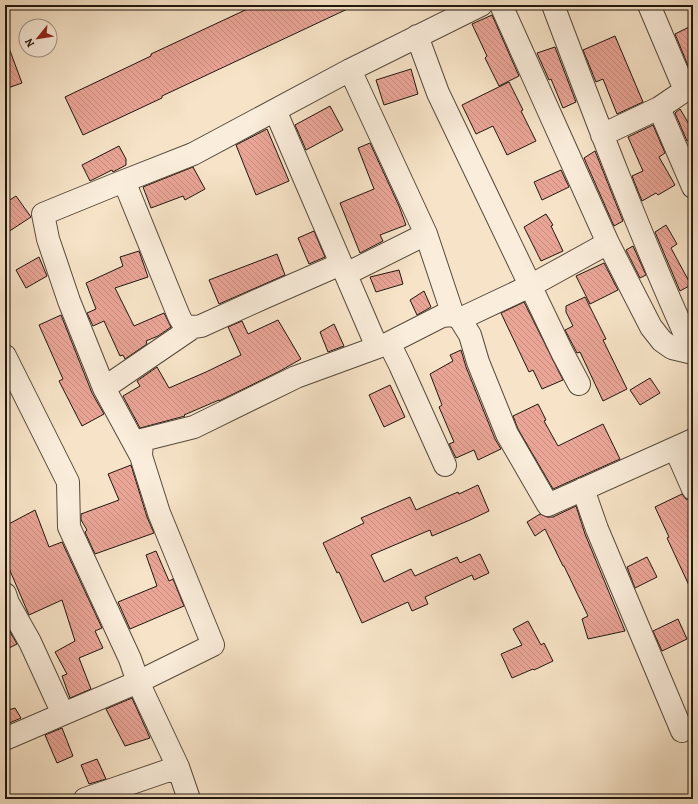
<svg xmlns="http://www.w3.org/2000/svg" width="698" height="804" font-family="Alegreya,serif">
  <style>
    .building { fill: url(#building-back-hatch); stroke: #20170e }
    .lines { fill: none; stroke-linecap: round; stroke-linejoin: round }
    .minor-casing { stroke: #564a3c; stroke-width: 24 }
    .minor { stroke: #faeddb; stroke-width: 22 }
  </style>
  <defs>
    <pattern id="building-back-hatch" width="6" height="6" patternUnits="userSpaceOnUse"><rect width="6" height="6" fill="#eaa597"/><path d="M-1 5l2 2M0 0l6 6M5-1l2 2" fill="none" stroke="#c88d81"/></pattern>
  </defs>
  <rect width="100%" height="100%" fill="#f7e4c8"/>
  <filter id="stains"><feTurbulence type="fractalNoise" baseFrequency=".005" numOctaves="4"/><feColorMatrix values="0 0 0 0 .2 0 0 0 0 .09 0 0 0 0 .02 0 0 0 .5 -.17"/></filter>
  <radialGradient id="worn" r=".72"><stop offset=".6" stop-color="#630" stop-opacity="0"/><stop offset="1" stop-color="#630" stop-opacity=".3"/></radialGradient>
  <path class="building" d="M256,5H356L162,96V98L83,135L65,97L151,56V54Z
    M492,15L519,76L499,86L485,58L487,56L472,24Z
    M693,25V73H691L675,34Z
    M615,36L643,102L617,114L603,79L596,82L583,50Z
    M5,40H6L22,83L5,89Z
    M555,47L576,102L563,108L551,79L549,80L537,53Z
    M411,69L418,94L384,105L376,80Z
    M509,82L523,110L521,111L536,141L507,155L493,126L476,134L462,105Z
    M330,106L343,130L306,150L295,125Z
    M680,109L693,131V138L687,141L675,113Z
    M653,125L665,153L659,157L675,185L658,195L656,193L642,201L632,176L643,171L628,137Z
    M267,129L289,181L256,195L236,145Z
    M370,143L399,206L406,225L380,235L383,241L360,253L340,203L374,189L358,148Z
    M119,146L126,159V165L113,172L112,170L90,181L82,165Z
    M595,151L623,221L614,226L584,158Z
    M193,167L205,189L185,200L183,196L151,208L143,187Z
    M561,170L569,187L542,200L534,182Z
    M16,196L31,217L5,234V203Z
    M546,214L553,225L551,226L563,251L541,261L524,227Z
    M666,225L677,244L671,248L691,285L680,291L655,232Z
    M314,231L325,257L309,264L298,238Z
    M633,246L646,275L640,278L626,250Z
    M139,251L148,277L115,288L134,326L164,313L171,327L158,336L146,341L147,344L125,359L123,355L120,356L104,321L93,326L87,313L96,309L86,283L123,266L120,257Z
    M277,254L285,275L219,304L209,280Z
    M39,257L47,276L26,288L16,270Z
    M604,263L618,290L590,304L576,276Z
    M399,270L403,284L376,292L370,277Z
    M424,291L431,307L417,315L410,300Z
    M585,297L606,339L603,340L627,389L603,401L580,352L577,353L565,330L573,326L566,312V306Z
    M524,302L563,380L542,389L533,370L529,372L501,313Z
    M61,315L92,393L104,414L82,426L59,381L63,379L39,325Z
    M278,320L301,359L280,371L219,401V400L184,415L185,416L140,428L123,396L140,386L137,381L157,367L169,388L206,372L241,355L228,327L242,321L248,334Z
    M334,324L344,346L328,352L320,332Z
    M461,350L466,367L495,439L501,449L478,460L474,450L456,458L449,444L454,442L439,407L442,405L430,374L453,361L450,355Z
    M650,378L660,393L640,405L630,390Z
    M390,385L405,417L384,427L369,395Z
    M538,404L546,420L544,421L558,446L603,424L620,459L553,489L518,429L513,416Z
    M131,465L147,517L154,533L95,554L85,532L87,530L81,520V514L119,500L108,474Z
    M478,485L489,511L470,520L432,536L430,530L371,555L384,582L411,569L415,576L457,557L460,563L480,554L489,573L474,580L472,575L425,597L428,604L412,611L408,602L362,623L339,572L337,573L323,543L364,523L361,518L410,497L416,510L458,492L459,494Z
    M682,494L686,499L693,501V594L667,538L669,537L655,507Z
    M576,506L585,534L625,631L588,639L582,619L588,616L564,566H563L545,529L535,536L527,522L540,514L547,517H553Z
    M35,510L49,547L62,542L102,628L95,631L103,648L79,658L91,689L70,698L62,676L67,674L55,652L75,641L62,600L29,615L5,559V526Z
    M156,551L169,581L173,579L184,606L130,629L118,602L157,586L146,555Z
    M647,557L657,577L635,588L627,567Z
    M678,619L687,639L662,651L653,631Z
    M528,621L541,645L544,643L553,661L534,670L533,669L512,678L501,654L522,645L513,629Z
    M5,623L17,644L5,650Z
    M132,698L150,738L125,746L106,709Z
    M15,708L21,718L5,725V711Z
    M62,728L73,756L57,763L45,735Z
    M97,759L106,779L89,784L81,765Z"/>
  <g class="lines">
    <defs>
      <path id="minor" d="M501,5L608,243L651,327L662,341L672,348L693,353
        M553,5C597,122 641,238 693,352
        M649,5L685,90
        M417,36L438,93L562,352L579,384
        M350,70L426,234L453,315
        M659,108L693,187
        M275,110L377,347
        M602,135L659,108L693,85
        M124,181L176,309C182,324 184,329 201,326L263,298L341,264
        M346,274L426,234
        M460,319L530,286L608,243
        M389,343L400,365L445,465
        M5,356L68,482L69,527L130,659L138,682L178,767L189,799
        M104,388L192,328
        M675,448L693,489
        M141,456L104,388L69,301L48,239L43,214L114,185L193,154L350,70L481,5
        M583,489L597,529L682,731
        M5,594L8,603L30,642L63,714L138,682L213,645L159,513L141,456L142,440L194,427L296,377L389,343L442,316L453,315L460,319L470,335L478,362L507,434L548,505L693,440
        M5,739L63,714
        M85,799L178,767"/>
    </defs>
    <use href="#minor" class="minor-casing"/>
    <use href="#minor" class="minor"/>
  </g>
  <rect width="698" height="804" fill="none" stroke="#f7e4c8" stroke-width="20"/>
  <rect x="6" y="6" width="686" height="792" fill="none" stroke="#20170e" stroke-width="2"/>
  <rect x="10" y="10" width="678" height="784" fill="none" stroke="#20170e"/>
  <g transform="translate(38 38) rotate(240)"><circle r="19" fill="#faeddb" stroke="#a39789"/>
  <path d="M0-3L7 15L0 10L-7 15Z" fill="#8f2418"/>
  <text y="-6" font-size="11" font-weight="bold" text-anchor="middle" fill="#20170e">N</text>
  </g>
  <rect width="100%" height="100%" filter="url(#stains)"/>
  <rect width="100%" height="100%" fill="url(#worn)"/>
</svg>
